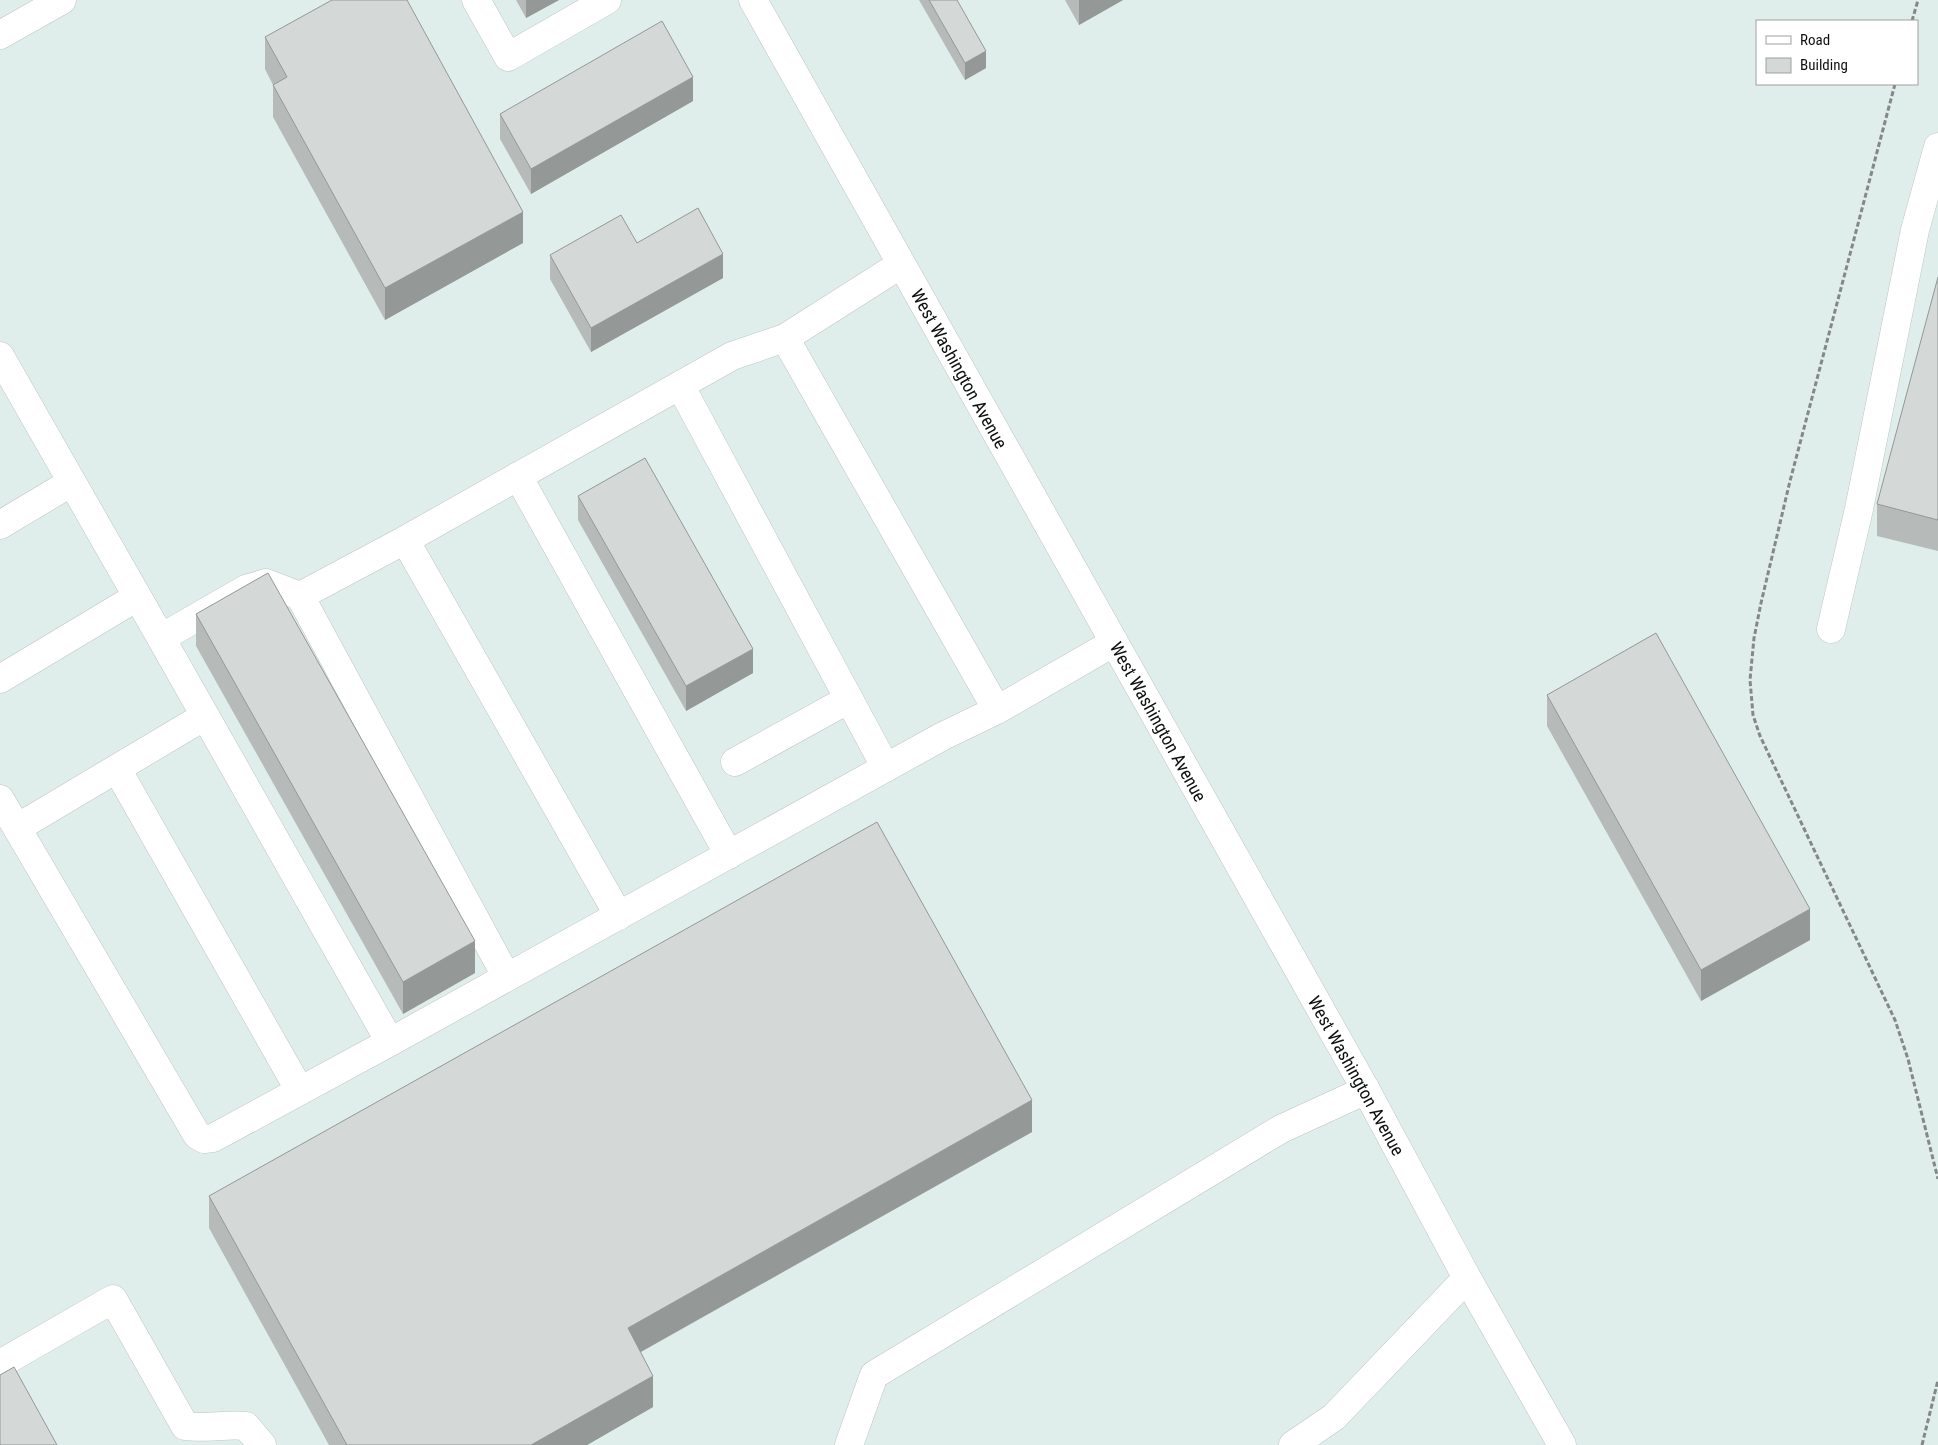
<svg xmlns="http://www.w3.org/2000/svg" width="1938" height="1445" font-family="'Roboto Condensed',sans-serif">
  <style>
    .built { fill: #e0eeeb; fill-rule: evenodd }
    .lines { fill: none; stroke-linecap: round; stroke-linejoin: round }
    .minor-casing { stroke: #bfc4c3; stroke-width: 29 }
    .major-casing { stroke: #bfc4c3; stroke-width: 29 }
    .path { stroke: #858888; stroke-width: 3; stroke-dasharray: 5 2.5; stroke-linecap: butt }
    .minor { stroke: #fff; stroke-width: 28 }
    .major { stroke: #fff; stroke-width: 28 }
    .wall { fill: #b6bbba }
    .shaded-wall { fill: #949897 }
    .building { fill: #d4d9d8; stroke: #949897 }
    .labels { text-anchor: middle; stroke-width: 5; stroke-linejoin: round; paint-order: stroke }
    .street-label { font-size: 18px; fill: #0e1010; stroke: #fff }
  </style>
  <rect width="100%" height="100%" fill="#f3f8f7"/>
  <path class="built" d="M0,0H1938V1445H0ZM1757,21H1917V84H1757Z"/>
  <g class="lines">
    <defs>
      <path id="minor" d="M476,0L508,57L607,0
        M0,35L62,0
        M900,265L785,338L732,356L405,540L300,596L266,583L246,589L161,638L390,1042L943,736L997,710L1113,643
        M785,338L997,710
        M0,356L161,638
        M680,385L886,768
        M518,476L729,855
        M0,525L72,482
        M405,540L619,916
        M300,596L506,976
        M1831,629L1859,509L1915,230L1938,147
        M0,679L137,597
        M735,762L849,699
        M117,769L300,1091
        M0,799L197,1135L204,1139L213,1138L390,1042
        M17,828L205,716
        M0,1364L113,1299L185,1426C205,1429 225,1424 246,1426L262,1445
        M849,1445L874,1375L1281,1129L1366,1090
        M1293,1445L1334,1417L1467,1278"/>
      <path id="major" d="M753,0L1366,1090L1467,1278L1562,1445"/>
    </defs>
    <use href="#minor" class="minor-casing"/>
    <use href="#major" class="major-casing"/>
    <path class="path" d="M1912,21L1918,0
      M1895,84L1790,481L1761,603L1754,638L1750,680L1753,715L1760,736L1895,1020L1908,1059L1938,1179
      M1922,1445L1938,1380"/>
    <use href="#minor" class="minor"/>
    <use href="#major" class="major"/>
  </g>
  <path class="wall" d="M516,0H559L526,18Z
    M919,0H957L986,68L965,80Z
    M1065,0H1123L1079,25Z
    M265,37L523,243L385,320L273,117V85L265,69Z
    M693,101L531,194L500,139V114Z
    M637,243L723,278L591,352L550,279V255Z
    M1938,277V551L1877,536V504Z
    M578,496L753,673L686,711L578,520Z
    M196,614L475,973L403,1014L196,646Z
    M1547,695L1810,940L1701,1001L1547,726Z
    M1032,1132L641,1352L653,1407L587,1445H329L209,1228V1196Z"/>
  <path class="shaded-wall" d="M526,0H559L526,18Z
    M1079,0H1123L1079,25Z
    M986,51V68L965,80V63Z
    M693,77V101L531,194V169Z
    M523,212V243L385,320V288Z
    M723,254V278L591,352V328Z
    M753,649V673L686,711V686Z
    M1810,909V940L1701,1001V970Z
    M475,941V973L403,1014V982Z
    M1032,1100V1132L628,1359V1328Z
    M653,1376V1407L587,1445H531Z"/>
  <path class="building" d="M332,0H407L523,212L385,288L273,85L287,77L265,37Z
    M929,0H957L986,51L965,63Z
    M662,21L693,77L531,169L500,114Z
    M698,208L723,254L591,328L550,255L621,215L637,243Z
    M1938,277V520L1877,504Z
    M645,458L753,649L686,686L578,496Z
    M268,573L475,941L403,982L196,614Z
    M1656,633L1810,909L1701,970L1547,695Z
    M877,822L1032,1100L628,1328L653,1376L531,1445H347L209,1196Z
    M14,1367L57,1445H0V1375Z"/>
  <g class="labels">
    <g class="street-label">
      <text transform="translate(959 369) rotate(61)" y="6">West Washington Avenue</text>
      <text transform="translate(1158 722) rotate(61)" y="6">West Washington Avenue</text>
      <text transform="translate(1356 1076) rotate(61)" y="6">West Washington Avenue</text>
    </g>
  </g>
  <rect x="1756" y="20" width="162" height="65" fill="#ffffff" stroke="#9f9f9f"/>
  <rect x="1766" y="36" width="25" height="8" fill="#ffffff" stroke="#9f9f9f"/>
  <text x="1800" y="45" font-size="15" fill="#0e1010">Road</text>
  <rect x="1766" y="58" width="25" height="15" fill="#d4d9d8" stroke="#9f9f9f"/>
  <text x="1800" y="70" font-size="15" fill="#0e1010">Building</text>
</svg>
